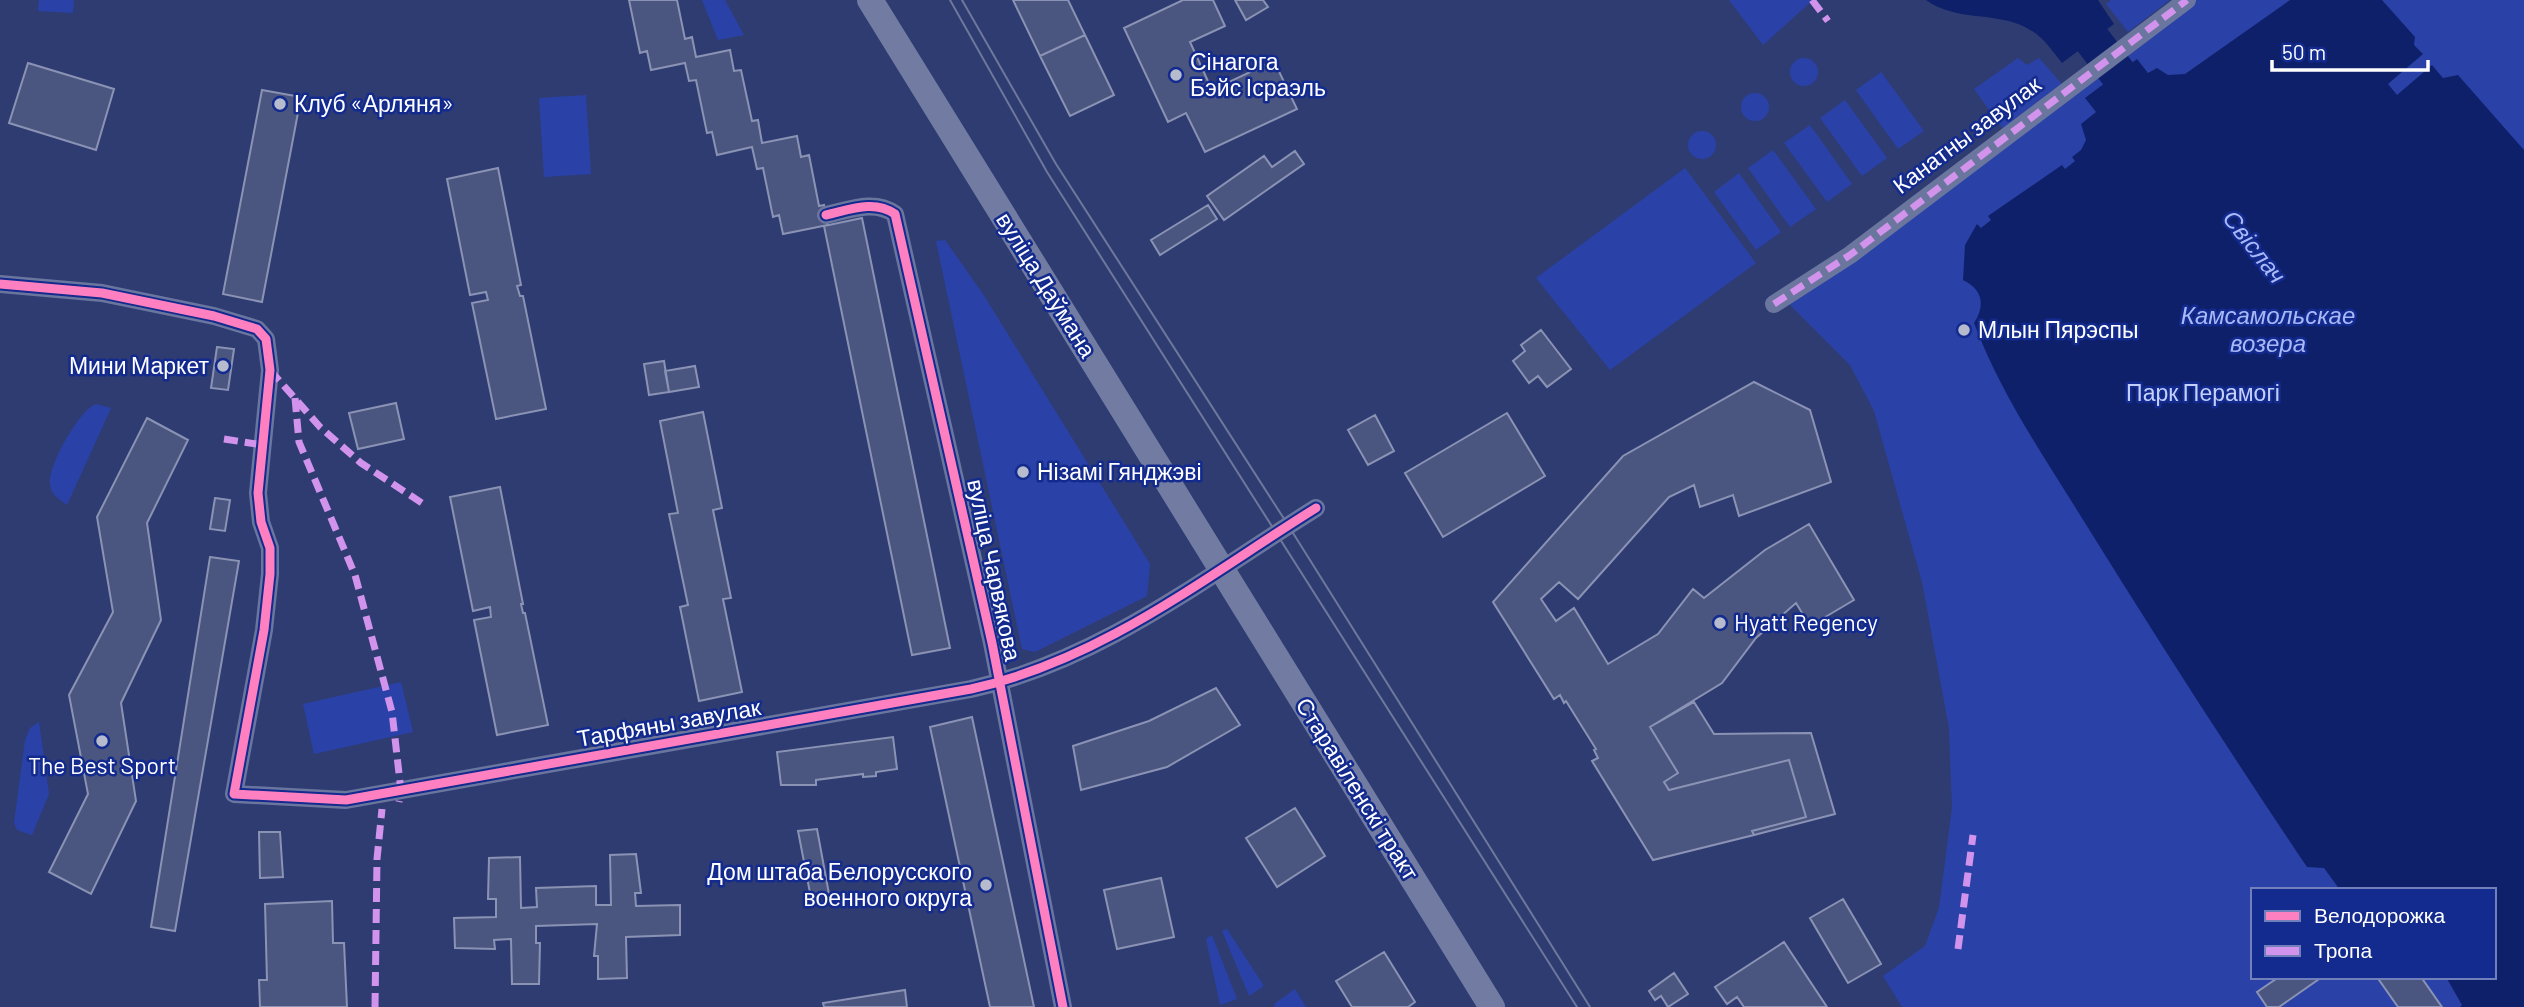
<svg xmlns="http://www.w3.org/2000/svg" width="2524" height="1007" font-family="Barlow,sans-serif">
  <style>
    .green { fill: #2a42a7; fill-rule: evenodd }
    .water { fill: #0f206b }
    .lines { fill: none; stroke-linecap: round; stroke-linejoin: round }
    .river { stroke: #0f206b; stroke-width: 37 }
    .building { fill: #4a5580; stroke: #8b93b4; stroke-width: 2 }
    .street { stroke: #6b769e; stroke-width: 18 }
    .secondary { stroke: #727ca2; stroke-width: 26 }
    .tram { stroke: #6e789d; stroke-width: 2 }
    .quiet { stroke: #d193ec; stroke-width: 7; stroke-dasharray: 14 7; stroke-linecap: butt }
    .cycleway-casing { stroke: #132a8e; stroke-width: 13 }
    .cycleway { stroke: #ff80c0; stroke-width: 9 }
    .poi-dot { fill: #b6bbce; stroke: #132a8e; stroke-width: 2.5 }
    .labels { text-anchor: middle; stroke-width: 5; stroke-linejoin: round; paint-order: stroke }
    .poi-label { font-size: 23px; fill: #fff; stroke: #132a8e; text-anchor: start }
    .street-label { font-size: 23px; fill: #fff; stroke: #132a8e }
    .park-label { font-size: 23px; fill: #c4d0fc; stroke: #132a8e }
    .water-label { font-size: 24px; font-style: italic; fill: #a9b9f8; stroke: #132a8e }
  </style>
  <rect width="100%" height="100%" fill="#2f3c72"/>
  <path class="green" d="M39,0H74L73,13L38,11Z
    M702,0H725L744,35L718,40Z
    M1729,0H1813L1763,45Z
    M2111,0H2170L2128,32L2106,4Z
    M2188,0H2524V1007H1902L1883,976L1925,946L1939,908L1952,808L1949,728L1922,582L1874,411L1850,365L1787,302ZM2253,890H2494V977H2253Z
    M1790 72a14 14 0 1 1 28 0a14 14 0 1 1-28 0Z
    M2018,58L2027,65L2039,58L2062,84L2003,129L1974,89Z
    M1881,72L1924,131L1898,149L1856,90Z
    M1741 107a14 14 0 1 1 28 0a14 14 0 1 1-28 0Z
    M586,95L591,174L544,177L539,98Z
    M1845,100L1887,158L1862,176L1820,118Z
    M1810,125L1852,184L1827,202L1784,143Z
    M1688 145a14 14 0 1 1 28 0a14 14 0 1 1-28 0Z
    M1773,150L1816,209L1790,227L1748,168Z
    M1685,168L1756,263L1610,370L1536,278Z
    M1739,173L1781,232L1756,250L1714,192Z
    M945,240L983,294L1150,564L1147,596L1035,652L1022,649L936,241Z
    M96,404L111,408L67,505C59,499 51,495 50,484C48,466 79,410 96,404Z
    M401,682L413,732L314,754L303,704Z
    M39,722L49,794L32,835L17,830L14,823L25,740L30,728Z
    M1227,929L1264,986L1249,996L1222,931Z
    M1212,935L1237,999L1220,1005L1206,939Z
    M1295,989L1306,1007H1275L1274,1004Z"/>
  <path class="water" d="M1926,0H2098L2114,24L2062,63C2053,52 2044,38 2032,31C2000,10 1957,23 1926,0Z
    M2290,0H2382L2415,37L2414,45L2423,54L2388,84L2397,95L2432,65L2443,78L2458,75L2524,150V1007H2460L2462,1005L2446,977H2494V890H2340L2324,868L2307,867C2231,754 2157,639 2085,523C2045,458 2001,395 1974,323C1986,305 1982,289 1963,280L1965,245L1977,224L1981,228L1991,220L1988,216L2062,165L2065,169L2075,161L2072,157L2081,150L2086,140L2081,124L2096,112L2085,98L2137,59L2148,73L2157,68L2168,75L2185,74Z"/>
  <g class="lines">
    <path class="river" d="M2062,0L2148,113"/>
  </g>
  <path class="building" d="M629,0H677L685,39L692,37L696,57L730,50L734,71L741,70L752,121L758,120L762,143L797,136L801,157L809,155L819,206L824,205L828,225L783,234L779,215L773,217L763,168L757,169L752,147L717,155L712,132L707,133L696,80L689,81L685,63L651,70L647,51L640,53Z
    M1013,0H1068L1085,35L1040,56Z
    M1183,0H1213L1225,26L1190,42L1212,90L1274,61L1297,109L1205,152L1186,113L1168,122L1124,28Z
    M1235,0H1263L1268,7L1246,20Z
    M1085,35L1114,95L1070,116L1040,56Z
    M28,63L114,89L96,150L9,123Z
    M262,90L301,97L262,302L223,294Z
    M1295,151L1304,164L1224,220L1207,196L1264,156L1272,167Z
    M498,168L521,285L517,286L520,296H523L546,409L496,419L472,303L488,300L486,292L470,295L447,179Z
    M1208,205L1217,219L1160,255L1151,240Z
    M862,218L950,648L912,655L824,226Z
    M1541,330L1571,369L1547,387L1538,376L1529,383L1513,361L1525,351L1521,345Z
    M217,347L234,349L228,390L211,388Z
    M664,361L669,392L649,395L644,364Z
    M695,366L699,387L669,392L665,371Z
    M1754,382L1810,410L1831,482L1739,516L1733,495L1700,507L1694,485L1669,497L1578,599L1559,582L1541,599L1556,621L1574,608L1608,664L1658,634L1693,589L1704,598L1765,550L1809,524L1854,600L1810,626L1796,603L1756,638L1722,683L1650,727L1678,773L1664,782L1669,790L1789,760L1806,817L1752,831L1754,835L1653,860L1592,761L1598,758L1594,750L1596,749L1566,701L1564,703L1560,695L1554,699L1493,602L1623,456Z
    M396,403L404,439L358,449L349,413Z
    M703,412L722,508L713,510L731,598L723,599L742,692L699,701L680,607L688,605L669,514L678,513L660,421Z
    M1507,413L1545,476L1443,537L1405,473Z
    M1375,415L1394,451L1368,465L1348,430Z
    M147,418L188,440L147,523L161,620L121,703L136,801L91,894L49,872L88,794L69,695L113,612L97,517Z
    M500,487L523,604H521L523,613H525L548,725L497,735L474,620L491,617L490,607L473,611L450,497Z
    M215,498L230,500L225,531L210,529Z
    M210,557L239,561L175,931L151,927Z
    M1216,688L1240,725L1167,767L1081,790L1073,746L1149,721Z
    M1694,702L1714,734L1811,733L1835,814L1754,835L1752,831L1806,817L1789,760L1669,790L1664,782L1678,773L1650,727Z
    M972,717L1034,1007H990L930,727Z
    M893,737L897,769L876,772V776L863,777V774L816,780V785H781L777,752Z
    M1295,808L1325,856L1277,887L1246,838Z
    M817,829L829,894L811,898L798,831Z
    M259,832H280L283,877L260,878Z
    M636,854L641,893H635L636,906L680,905V935L626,937L627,978L598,979V956H594L597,924L536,926V943H540L539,984H512L511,939L494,940L495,949L455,948L454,918L496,917V899H488L489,858L520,857L521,908L537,907L536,888L596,886V905H611L610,855Z
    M1161,878L1174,937L1117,949L1104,890Z
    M1843,899L1881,964L1848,983L1810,918Z
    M332,901L333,943H344L347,1007H260L259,980H267L265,904Z
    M1784,942L1827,1007H1744L1737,997L1727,1004L1715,987Z
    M1384,952L1415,1002L1408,1007H1352L1336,981Z
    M1674,973L1688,994L1668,1007L1661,996L1655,1000L1649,991Z
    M2279,977H2322L2279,1007H2267L2257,992Z
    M2377,977H2421L2442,1007H2398Z
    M905,990L907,1007H824L823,1003Z"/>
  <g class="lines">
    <path class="street" d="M826,215C849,210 874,199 895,214L992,643L1063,1007
      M0,284L102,293L214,316L257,329L266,339L270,370L258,493L261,522L270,548V574L264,630L234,794L346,800L971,689C1102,660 1205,577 1316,508
      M1774,304L1850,255L2187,0"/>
    <path class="secondary" d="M870,0L1492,1007"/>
    <path class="tram" d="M950,0L1047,172L1577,1007
      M962,0L1056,164L1288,525L1590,1007"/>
    <path class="quiet" d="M1812,0L1828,21
      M1774,304L1850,255L2187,0
      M270,370L320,427L361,463L425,505
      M295,398L299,442L355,575L392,712L401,791L399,802
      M224,439L263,445
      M1958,949L1973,835
      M375,1007L377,859L382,809"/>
    <defs>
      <path id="cycleway" d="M826,215C849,210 874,199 895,214L992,643L1063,1007
        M0,284L102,293L214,316L257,329L266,339L270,370L258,493L261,522L270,548V574L264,630L234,794L346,800L971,689C1102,660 1205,577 1316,508"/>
    </defs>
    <use href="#cycleway" class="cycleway-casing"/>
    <use href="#cycleway" class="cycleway"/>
  </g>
  <g class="poi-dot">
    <circle cx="1176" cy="75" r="7"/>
    <circle cx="280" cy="104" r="7"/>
    <circle cx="1964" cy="330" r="7"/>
    <circle cx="223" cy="366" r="7"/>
    <circle cx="1023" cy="472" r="7"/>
    <circle cx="1720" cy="623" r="7"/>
    <circle cx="102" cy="741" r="7"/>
    <circle cx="986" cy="885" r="7"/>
  </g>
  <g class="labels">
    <g class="poi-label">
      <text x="1190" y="70">Сінагога<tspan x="1190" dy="26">Бэйс Ісраэль</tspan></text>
      <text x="294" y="112">Клуб «Арляня»</text>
      <text x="1978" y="338">Млын Пярэспы</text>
      <text x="209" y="374" text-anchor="end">Мини Маркет</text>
      <text x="1037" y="480">Нізамі Гянджэві</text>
      <text x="1734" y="631">Hyatt Regency</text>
      <text x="102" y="774" text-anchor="middle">The Best Sport</text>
      <text x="972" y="880" text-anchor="end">Дом штаба Белорусского<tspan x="972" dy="26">военного округа</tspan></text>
    </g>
    <g class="street-label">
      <text transform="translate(1967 135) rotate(-37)" y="8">Канатны завулак</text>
      <text transform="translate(1046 285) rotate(58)" y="8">вуліца Даўмана</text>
      <text transform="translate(994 570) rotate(78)" y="8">вуліца Чарвякова</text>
      <text transform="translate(669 723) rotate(-10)" y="8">Тарфяны завулак</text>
      <text transform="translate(1357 789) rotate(58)" y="8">Старавіленскі тракт</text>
    </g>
    <g class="park-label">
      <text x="2203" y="401">Парк Перамогі</text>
    </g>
    <g class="water-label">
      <text transform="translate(2254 247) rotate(52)" y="8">Свіслач</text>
      <text x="2268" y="324">Камсамольскае<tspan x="2268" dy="28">возера</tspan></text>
    </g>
  </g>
  <rect x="2251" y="888" width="245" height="91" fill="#132a8e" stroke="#717fbb" stroke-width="2"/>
  <rect x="2265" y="911" width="35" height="10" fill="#ff80c0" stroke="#717fbb" stroke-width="2"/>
  <text x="2314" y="923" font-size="21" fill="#ffffff">Велодорожка</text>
  <rect x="2265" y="946" width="35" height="10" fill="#d193ec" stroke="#717fbb" stroke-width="2"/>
  <text x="2314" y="958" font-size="21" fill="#ffffff">Тропа</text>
  <path d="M2272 60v10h156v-10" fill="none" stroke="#ffffff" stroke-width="3.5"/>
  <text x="2282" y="60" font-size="21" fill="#ffffff" stroke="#132a8e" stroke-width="5" paint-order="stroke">50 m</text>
</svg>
